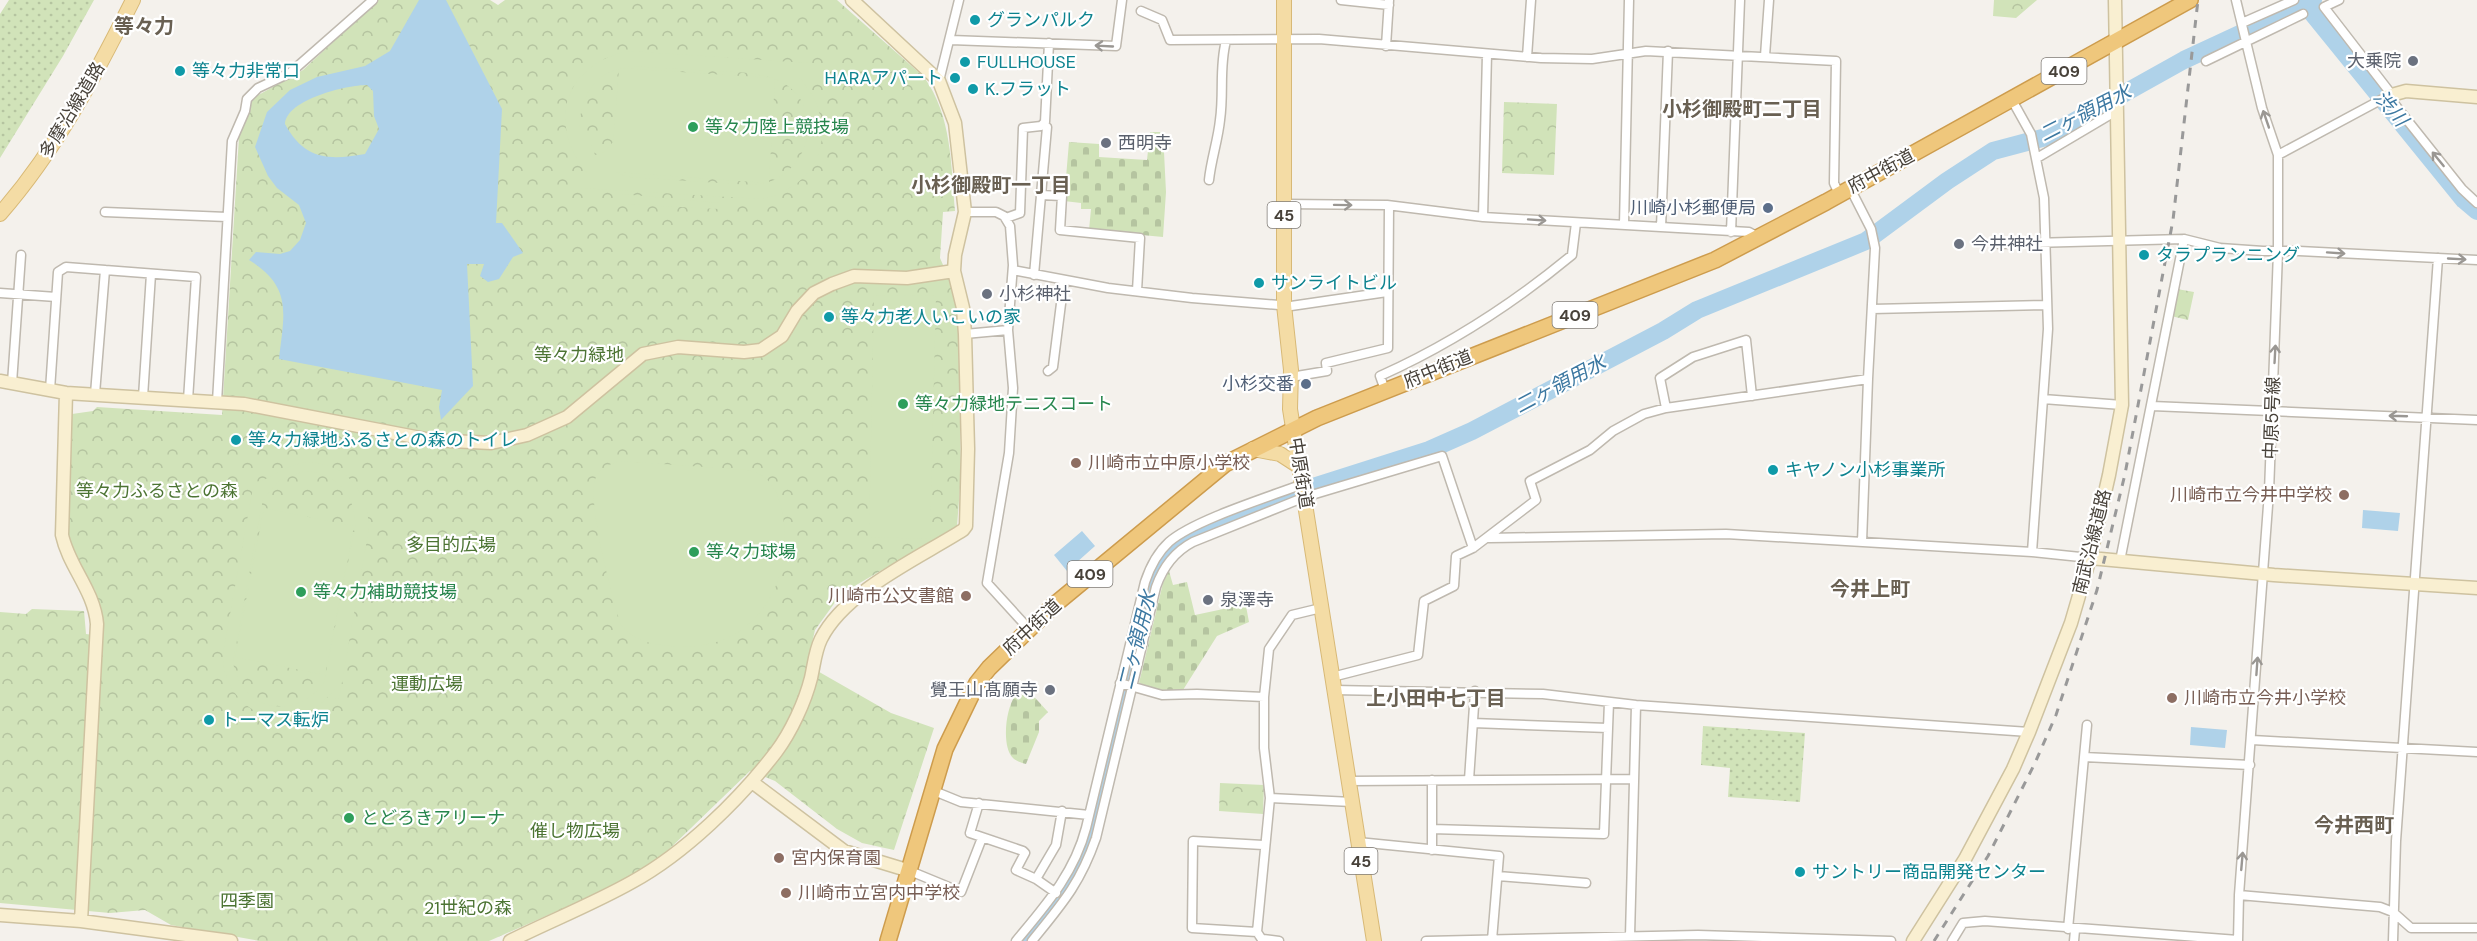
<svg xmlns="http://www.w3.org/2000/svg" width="2477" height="941" font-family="'DM Sans','Noto Sans JP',sans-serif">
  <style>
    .grass { fill: url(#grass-dots) }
    .forest { fill: url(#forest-crowns) }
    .cemetery { fill: url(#cemetery-stones) }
    .pitch { fill: #d1e3b9; fill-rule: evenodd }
    .water { fill: #afd2e9; fill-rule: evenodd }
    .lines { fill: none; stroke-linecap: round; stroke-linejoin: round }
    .river { stroke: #afd2e9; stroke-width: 18 }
    .street-casing { stroke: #bfb9af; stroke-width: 11 }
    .secondary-casing { stroke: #cec2a0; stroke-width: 15 }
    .primary-casing { stroke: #d8b976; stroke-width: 16 }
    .highway-casing { stroke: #cd9c4d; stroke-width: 18 }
    .street { stroke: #fff; stroke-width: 8 }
    .secondary { stroke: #f9efd1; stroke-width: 12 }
    .primary { stroke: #f4dca5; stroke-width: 14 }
    .highway { stroke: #efc77c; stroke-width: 15 }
    .rail { stroke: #999; stroke-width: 3; stroke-dasharray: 8 8; stroke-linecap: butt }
    .oneway { stroke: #9a9793 }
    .culture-dot { fill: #0f9aa8; stroke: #fff; stroke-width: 2 }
    .worship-dot { fill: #6b7280; stroke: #fff; stroke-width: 2 }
    .leisure-dot { fill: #2e9e5b; stroke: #fff; stroke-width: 2 }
    .service-dot { fill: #5c6f8a; stroke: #fff; stroke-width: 2 }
    .education-dot { fill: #8d6e63; stroke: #fff; stroke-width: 2 }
    .labels { text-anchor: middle; stroke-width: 4.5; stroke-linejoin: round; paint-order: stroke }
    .shield { fill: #fff; stroke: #7f7b75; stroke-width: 1.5 }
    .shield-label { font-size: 16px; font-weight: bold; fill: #48423a }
    .culture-label { font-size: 18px; fill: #0d838f; stroke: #fff; text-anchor: start }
    .worship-label { font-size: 18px; fill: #5b616d; stroke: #fff; text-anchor: start }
    .street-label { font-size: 18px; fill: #48423a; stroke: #fff }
    .leisure-label { font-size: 18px; fill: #27864d; stroke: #fff; text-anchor: start }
    .service-label { font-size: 18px; fill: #4e5e75; stroke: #fff; text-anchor: end }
    .park-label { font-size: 18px; fill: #4c7433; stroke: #fff }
    .education-label { font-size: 18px; fill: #785e54; stroke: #fff; text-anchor: start }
    .neighbourhood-label { font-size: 20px; font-weight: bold; fill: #696052; stroke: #fff }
    .water-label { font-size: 20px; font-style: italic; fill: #3c78a1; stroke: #fff }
  </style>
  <defs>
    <pattern id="grass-dots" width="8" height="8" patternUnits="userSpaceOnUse" patternTransform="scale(1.5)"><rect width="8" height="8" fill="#d1e3b9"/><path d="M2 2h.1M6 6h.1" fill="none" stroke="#b5c4a0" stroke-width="1.8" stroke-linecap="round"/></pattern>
    <pattern id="forest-crowns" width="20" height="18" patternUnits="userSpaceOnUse" patternTransform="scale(1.5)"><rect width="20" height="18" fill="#d1e3b9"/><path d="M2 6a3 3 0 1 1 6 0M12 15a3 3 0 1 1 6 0" fill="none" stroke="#b5c4a0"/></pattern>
    <pattern id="cemetery-stones" width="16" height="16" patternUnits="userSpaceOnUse" patternTransform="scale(1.5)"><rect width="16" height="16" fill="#d1e3b9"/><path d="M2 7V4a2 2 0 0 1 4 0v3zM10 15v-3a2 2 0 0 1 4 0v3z" fill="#b5c4a0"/></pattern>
  </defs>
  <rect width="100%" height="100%" fill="#f4f1ec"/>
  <path class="grass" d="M9,0H94L63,56L0,158V14Z
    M1703,726L1805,733L1800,802L1728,797L1730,768L1701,765Z"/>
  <path class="forest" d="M378,0H490L498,5L505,0H837L924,77C952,116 951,165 955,211L943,212L940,258L950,281L958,318L961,475L957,526L841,594L815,630L807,665L891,713L934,728L894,850L862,843L837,829L775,781L750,771L661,857L627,879L598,893L489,941H260L171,925L145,910L110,913L0,903V612L26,614L32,609L84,611L86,634L100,636L101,610L95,590L75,557L68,531L72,414L93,411L97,407L222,415L239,137L253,98L303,70Z
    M1994,0H2037L2016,18L1993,16Z
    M1504,102L1557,104L1554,175L1502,173Z
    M2177,289L2194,292L2188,320L2171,316Z
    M1220,783L1264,785L1263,814L1219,811Z"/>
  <path class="cemetery" d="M1150,132H1163L1166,192L1163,237L1089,230L1091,209H1081V203L1064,201L1069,142L1099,144V157L1147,160Z
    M1169,571L1173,585L1187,582L1195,615L1228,608L1227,603L1238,601L1239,608L1246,606L1249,622L1217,636L1183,690L1164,692L1139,683L1163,583Z
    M1028,690L1048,712L1039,721V732L1026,764C1022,763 1016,761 1013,758C1001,746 1006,708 1015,696L1018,699Z"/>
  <path class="pitch" d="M628,51L808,63V77H799C841,124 824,185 762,199L579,188V173H587C547,124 563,65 628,51ZM629,66L750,73L773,78L620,68ZM619,69L613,142L604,152L595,155L586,128H580C579,102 592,75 619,69ZM775,79C825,99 815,165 769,182ZM615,173L616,172L766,183L749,185L630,177Z
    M621,194L719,203V209L621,204Z
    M874,295L936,296L930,539L869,537Z
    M620,461L747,470C766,474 775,485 780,503C793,549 781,602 740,631C721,644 693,649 670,646C650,644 635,641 621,625C613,600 584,495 597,475C602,466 611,464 620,461Z
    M307,462C347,463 372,494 368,534L339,699L335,698V689C325,700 316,710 302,715C261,729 221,695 223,653L254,482C265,483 287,464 307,462ZM304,471C337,473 357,496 355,528L324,682C297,722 240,711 233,662L263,499L280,480Z
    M264,508L354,526L325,675L235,657Z"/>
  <path class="water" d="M419,0H446L502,109L496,223H502L523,253L513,257L499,279L488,282L480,276L484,264H467L473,386L441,420L439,407L442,390L279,359C284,314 293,287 249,260L256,252L280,254L290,251L300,240L306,223L299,205L277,188L268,176L255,147L267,112L290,90L317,77L365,66L390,51ZM367,85L373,91L374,116L379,129L365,154C330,160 305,161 285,124C287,99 347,85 367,85Z
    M2363,510L2400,513L2398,531L2362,528Z
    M1082,531L1095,546L1067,571L1054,555Z
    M2191,727L2227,730L2225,748L2190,745Z"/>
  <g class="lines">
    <path class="river" d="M2305,4L2464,200L2477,211
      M1024,941L1062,895L1084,855L1152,581L1163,558L1185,539L1316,486L1429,450L1472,431L1663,331L1697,310L1866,241L1947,181L1993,151L2046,137L2184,60L2313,0"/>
    <defs>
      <path id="street" d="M1341,0L1389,5
        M2236,0L2262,108L2278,155V252L2269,492L2239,895L2238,941
        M2339,0L2324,7L2392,95
        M1141,11L1162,20L1170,40L1319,39L1541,58L1592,59L1646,51L1836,61L1834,183L1839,194
        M2242,23L2294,0
        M951,40L1116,46L1122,0
        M1386,46L1389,0
        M1765,56L1769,0
        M1527,57L1531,0
        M2206,61L2303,14
        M939,81L959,0
        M2012,100L2031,134L2044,198L2048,329L2032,552
        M2278,155L2388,96L2462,189L2477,203
        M2037,158L2118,110
        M1209,180C1211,160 1218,140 1220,120C1224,93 1219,67 1226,41
        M1041,195L1062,196L1060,230L1140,238L1137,291
        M1284,204L1387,205L1483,217L1749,232L1758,237
        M105,212L227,217
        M965,212H996L1004,216L1010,226L1013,265L1008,330L1013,388L1009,453L987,583L1028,628
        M1483,217L1487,54
        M1006,218L1020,213L1023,128L1041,126L1045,122L1049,43
        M1624,225L1629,0
        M1661,227L1668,51
        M1731,232L1740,0
        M1999,244L2184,239L2220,248L2263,251H2299L2477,260
        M1013,270L1108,288L1192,298L1291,306L1387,292
        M1034,275L1047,127L1044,125
        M0,293L56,297
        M1872,309L2047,305
        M965,334L1008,330
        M1048,371L1053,367L1064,280
        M1291,377L1327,371L1326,363L1388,348L1389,206
        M12,383L21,255
        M50,390L58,272L66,267L196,277L188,400
        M1385,390L1380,376C1449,345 1514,303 1572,255L1576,223
        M95,394L105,270
        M143,397L151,274
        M2043,399L2122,405
        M217,402L232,141L245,111L247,99L258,88L290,73L373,0
        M2152,406L2477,420
        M1666,408L1660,378L1693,357L1746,340L1752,396
        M1489,538L1726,534L2032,552L2090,558
        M1862,542L1868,379
        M2120,561L2184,239
        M1332,677L1418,655L1424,601L1454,586L1456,556L1473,548L1536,500L1530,481L1590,450L1613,431L1644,414L1666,408L1868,379L1875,248L1871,229L1850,188
        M1120,683L1162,695L1197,694L1264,697
        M1334,690L1543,694L1636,705L2029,732
        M1473,723L1608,728
        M2252,740L2477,752
        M2084,757L2250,765
        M1469,780L1475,691
        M1349,781L1632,779
        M934,791L961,802L1089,815
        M1270,798L1352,802
        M979,803L970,833L1023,851L1025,853L1016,870L1036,879L1056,893
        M1432,829L1604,834L1609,702
        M1358,842L1499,856L1492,940
        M1432,850V780
        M910,871L961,892L982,838
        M1498,876L1586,883
        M1036,879L1056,845L1062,811
        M2239,895L2380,907L2393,912L2411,928H2477
        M2068,929L2087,725
        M1257,932L1192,928L1193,841L1263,845
        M1630,936L1636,705
        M1263,939L1279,941
        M1016,941C1045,906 1074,874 1086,828L1145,582C1150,567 1157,553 1169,542C1194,520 1269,497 1303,484
        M1032,941C1062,904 1080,884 1096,838L1156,587C1163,567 1174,552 1193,542L1305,497L1442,456L1473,548
        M1263,941L1257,932L1270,798L1264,748V697L1269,649L1292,615L1321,608
        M1426,941L1698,935L1891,941
        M1952,941L1963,923L1985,921L2238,940
        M2074,941L2075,930
        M2393,941L2396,841L2438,258"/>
      <path id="secondary" d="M2388,96L2406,91L2477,97
        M0,381L66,393L244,404L431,440L491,443L527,435L567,417L643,354L678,347L744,352L761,350L782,336L797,311L814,293L832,284L854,276L907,278L954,271
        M66,393L62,535C69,567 94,590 97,624L81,921
        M2090,558L2274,575L2477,588
        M752,782L844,851L910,871
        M0,915L81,921L231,941
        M510,941C550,921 593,904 632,882C685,853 740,799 776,752C791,732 805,702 811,678C814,665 815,651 821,639C845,591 919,558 963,530L966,526L968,449L965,334L963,308L954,271L955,255L965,212L955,123L939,81L852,0
        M1913,941L1965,859L2013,769L2029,732L2071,623L2090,558L2109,475L2122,405L2115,0"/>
      <path id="primary" d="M1284,0V305L1291,370L1290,409L1374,941
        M0,214C56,150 95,76 133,0
        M1253,449L1280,454L1300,467"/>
      <path id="highway" d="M888,941L945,749L977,683L989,668L1053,606L1225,464L1317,418L1715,260L1826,202L2190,0"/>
    </defs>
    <use href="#street" class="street-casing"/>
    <use href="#secondary" class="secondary-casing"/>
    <use href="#primary" class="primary-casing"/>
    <use href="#highway" class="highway-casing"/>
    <use href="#street" class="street"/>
    <use href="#secondary" class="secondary"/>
    <use href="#primary" class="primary"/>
    <use href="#highway" class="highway"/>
    <path class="rail" d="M1934,941L1988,856L2035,763L2056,715L2097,590L2125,474L2173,220L2198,0"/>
  </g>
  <defs><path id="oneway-shaft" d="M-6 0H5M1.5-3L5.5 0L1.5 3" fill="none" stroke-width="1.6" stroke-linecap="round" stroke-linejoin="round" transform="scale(1.5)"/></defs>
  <g class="oneway">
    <use href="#oneway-shaft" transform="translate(1104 46) rotate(-177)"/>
    <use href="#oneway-shaft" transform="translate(2266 119) rotate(-109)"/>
    <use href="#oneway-shaft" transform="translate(2438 159) rotate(-129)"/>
    <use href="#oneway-shaft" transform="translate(1343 205) rotate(1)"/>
    <use href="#oneway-shaft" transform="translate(1537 220) rotate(4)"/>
    <use href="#oneway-shaft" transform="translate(2336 253) rotate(4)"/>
    <use href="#oneway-shaft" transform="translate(2457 259) rotate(3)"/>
    <use href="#oneway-shaft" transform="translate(2275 354) rotate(-87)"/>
    <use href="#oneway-shaft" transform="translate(2398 416) rotate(-178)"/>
    <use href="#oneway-shaft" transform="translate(2257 666) rotate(-86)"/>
    <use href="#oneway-shaft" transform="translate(2242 861) rotate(-85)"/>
  </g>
  <g class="culture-dot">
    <circle cx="975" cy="20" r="6"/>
    <circle cx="965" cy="62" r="6"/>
    <circle cx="180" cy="71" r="6"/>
    <circle cx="955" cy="78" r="6"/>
    <circle cx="973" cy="89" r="6"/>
    <circle cx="2144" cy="255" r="6"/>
    <circle cx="1259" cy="283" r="6"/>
    <circle cx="829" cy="317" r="6"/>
    <circle cx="236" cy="440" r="6"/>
    <circle cx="1773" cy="470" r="6"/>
    <circle cx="209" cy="720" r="6"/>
    <circle cx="1800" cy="872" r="6"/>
  </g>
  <g class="worship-dot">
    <circle cx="2413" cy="61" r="6"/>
    <circle cx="1106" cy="143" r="6"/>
    <circle cx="1959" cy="244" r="6"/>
    <circle cx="987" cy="294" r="6"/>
    <circle cx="1208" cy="600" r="6"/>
    <circle cx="1050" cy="690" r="6"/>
  </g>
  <g class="leisure-dot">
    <circle cx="693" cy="127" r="6"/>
    <circle cx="903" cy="404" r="6"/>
    <circle cx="694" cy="552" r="6"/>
    <circle cx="301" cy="592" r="6"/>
    <circle cx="349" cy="818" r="6"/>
  </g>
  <g class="service-dot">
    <circle cx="1768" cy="208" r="6"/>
    <circle cx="1306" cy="384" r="6"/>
  </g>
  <g class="education-dot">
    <circle cx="1076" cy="463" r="6"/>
    <circle cx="2344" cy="495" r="6"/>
    <circle cx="966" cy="596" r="6"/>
    <circle cx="2172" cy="698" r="6"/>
    <circle cx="779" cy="858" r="6"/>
    <circle cx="786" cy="893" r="6"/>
  </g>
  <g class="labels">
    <g class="shield">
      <rect x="2041.5" y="58" width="45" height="26" rx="4.5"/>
      <rect x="1267.5" y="202" width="33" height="26" rx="4.5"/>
      <rect x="1552.5" y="302" width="45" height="26" rx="4.5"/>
      <rect x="1067.5" y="561" width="45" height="26" rx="4.5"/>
      <rect x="1344.5" y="848" width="33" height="26" rx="4.5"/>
    </g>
    <g class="shield-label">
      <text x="2064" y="77">409</text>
      <text x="1284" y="221">45</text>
      <text x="1575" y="321">409</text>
      <text x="1090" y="580">409</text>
      <text x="1361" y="867">45</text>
    </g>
    <g class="culture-label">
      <text x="987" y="26">グランパルク</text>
      <text x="977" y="68">FULLHOUSE</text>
      <text x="192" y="77">等々力非常口</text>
      <text x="943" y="84" text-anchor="end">HARAアパート</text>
      <text x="985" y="95">K.フラット</text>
      <text x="2156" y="261">タラプランニング</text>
      <text x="1271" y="289">サンライトビル</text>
      <text x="841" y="323">等々力老人いこいの家</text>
      <text x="248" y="446">等々力緑地ふるさとの森のトイレ</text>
      <text x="1785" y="476">キヤノン小杉事業所</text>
      <text x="221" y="726">トーマス転炉</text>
      <text x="1812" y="878">サントリー商品開発センター</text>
    </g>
    <g class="worship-label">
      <text x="2401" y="67" text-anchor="end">大乗院</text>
      <text x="1118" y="149">西明寺</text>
      <text x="1971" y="250">今井神社</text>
      <text x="999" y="300">小杉神社</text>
      <text x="1220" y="606">泉澤寺</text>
      <text x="1038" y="696" text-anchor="end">覺王山髙願寺</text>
    </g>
    <g class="street-label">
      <text transform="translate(72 110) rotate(-59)" y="6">多摩沿線道路</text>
      <text transform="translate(1881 171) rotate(-28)" y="6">府中街道</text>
      <text transform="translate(1438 369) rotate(-22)" y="6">府中街道</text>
      <text transform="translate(2272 418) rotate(-88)" y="6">中原5号線</text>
      <text transform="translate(1301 473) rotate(81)" y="6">中原街道</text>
      <text transform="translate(2092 542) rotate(-76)" y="6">南武沿線道路</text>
      <text transform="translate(1032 627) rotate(-43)" y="6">府中街道</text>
    </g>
    <g class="leisure-label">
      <text x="705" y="133">等々力陸上競技場</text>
      <text x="915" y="410">等々力緑地テニスコート</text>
      <text x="706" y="558">等々力球場</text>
      <text x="313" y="598">等々力補助競技場</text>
      <text x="361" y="824">とどろきアリーナ</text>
    </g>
    <g class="service-label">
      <text x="1756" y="214">川崎小杉郵便局</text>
      <text x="1294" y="390">小杉交番</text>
    </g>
    <g class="park-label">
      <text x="579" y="361">等々力緑地</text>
      <text x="157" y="497">等々力ふるさとの森</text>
      <text x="451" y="551">多目的広場</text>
      <text x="427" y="690">運動広場</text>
      <text x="575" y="837">催し物広場</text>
      <text x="247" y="907">四季園</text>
      <text x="468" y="914">21世紀の森</text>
    </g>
    <g class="education-label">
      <text x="1088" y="469">川崎市立中原小学校</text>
      <text x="2332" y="501" text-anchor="end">川崎市立今井中学校</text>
      <text x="954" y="602" text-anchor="end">川崎市公文書館</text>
      <text x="2184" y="704">川崎市立今井小学校</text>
      <text x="791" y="864">宮内保育園</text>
      <text x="798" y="899">川崎市立宮内中学校</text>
    </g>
    <g class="neighbourhood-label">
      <text x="144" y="33">等々力</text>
      <text x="1742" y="116">小杉御殿町二丁目</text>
      <text x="991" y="192">小杉御殿町一丁目</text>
      <text x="1870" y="596">今井上町</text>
      <text x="1436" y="705">上小田中七丁目</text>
      <text x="2354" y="832">今井西町</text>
    </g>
    <g class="water-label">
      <text transform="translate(2391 108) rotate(50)" y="7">渋川</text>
      <text transform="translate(2085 113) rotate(-27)" y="7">二ヶ領用水</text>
      <text transform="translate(1560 384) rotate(-28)" y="7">二ヶ領用水</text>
      <text transform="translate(1137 640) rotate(-76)" y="7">二ヶ領用水</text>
    </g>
  </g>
</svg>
